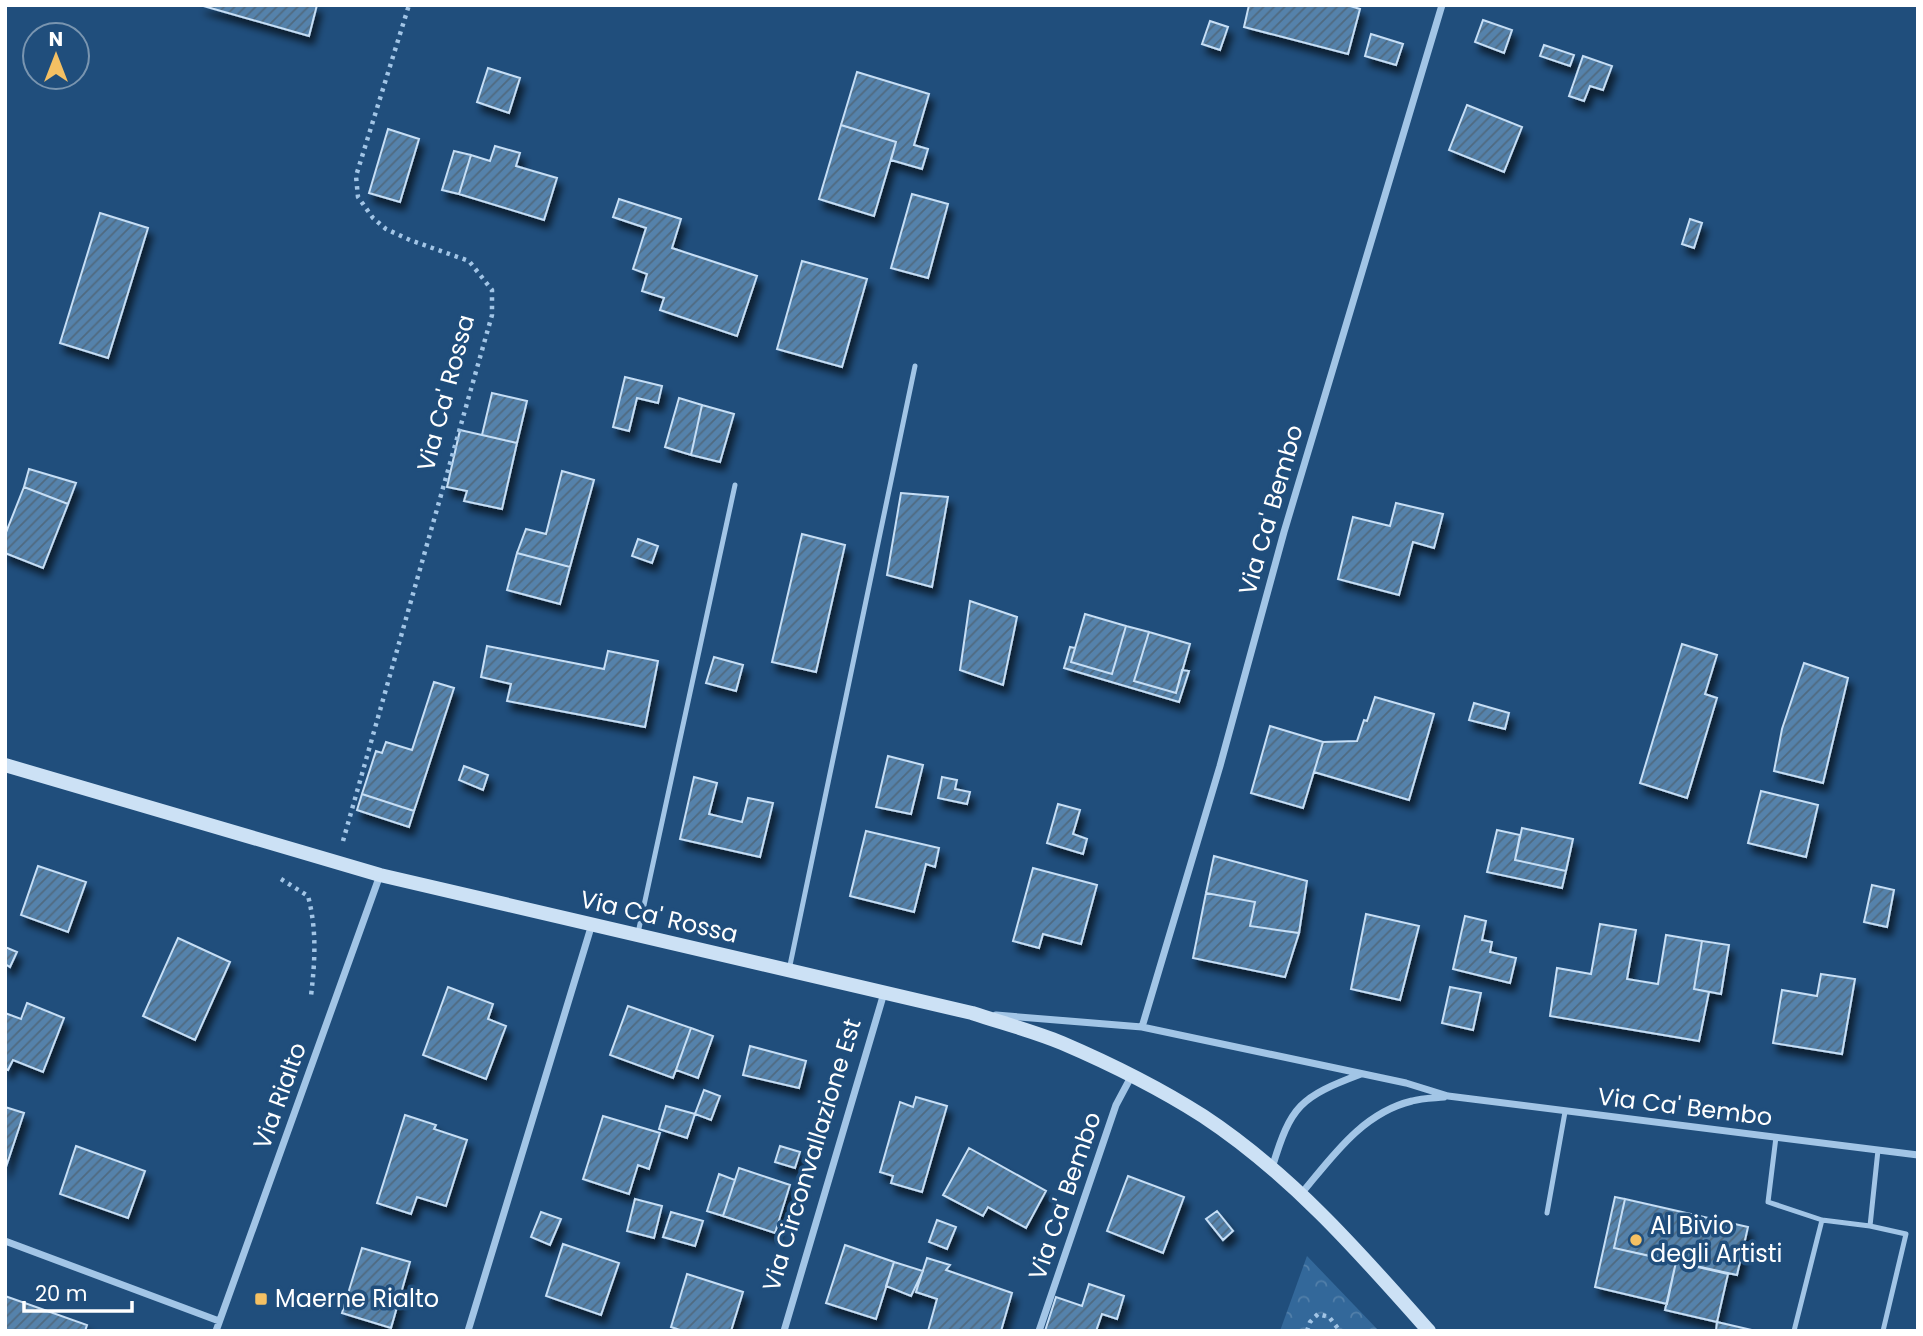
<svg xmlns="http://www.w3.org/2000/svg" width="1923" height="1336" font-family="Poppins,sans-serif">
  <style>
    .park { fill: url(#park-crowns) }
    .building { fill: url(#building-hatch); stroke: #c6def5; stroke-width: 2; filter: url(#shadow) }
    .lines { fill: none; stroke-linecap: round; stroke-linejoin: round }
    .path { stroke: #a2c5e6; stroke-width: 4.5; stroke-dasharray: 3.5 5; stroke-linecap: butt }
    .lane { stroke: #a2c5e6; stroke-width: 5 }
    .street { stroke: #a2c5e6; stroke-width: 7 }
    .secondary { stroke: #cce1f5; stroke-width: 14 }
    .poi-dot { fill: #f4c063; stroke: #204e7c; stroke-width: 2.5 }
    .labels { text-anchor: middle; stroke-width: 7; stroke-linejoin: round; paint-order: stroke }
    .street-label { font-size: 24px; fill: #fff; stroke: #204e7c }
    .poi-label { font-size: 24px; fill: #fff; stroke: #204e7c; text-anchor: start }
  </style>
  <defs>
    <pattern id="park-crowns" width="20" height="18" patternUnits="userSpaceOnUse" patternTransform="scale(1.75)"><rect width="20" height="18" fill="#33689a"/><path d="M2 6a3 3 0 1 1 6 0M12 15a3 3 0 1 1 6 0" fill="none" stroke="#527fa9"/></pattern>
    <pattern id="building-hatch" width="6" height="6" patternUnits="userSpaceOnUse" patternTransform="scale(1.75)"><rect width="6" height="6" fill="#5482ab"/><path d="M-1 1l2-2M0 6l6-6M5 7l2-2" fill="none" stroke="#506a80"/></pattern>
    <filter id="shadow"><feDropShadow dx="4.5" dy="8" stdDeviation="3.5" flood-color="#0009"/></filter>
  </defs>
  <rect width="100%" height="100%" fill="#204e7c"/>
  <path class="park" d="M1307,1256L1379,1331H1280Z"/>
  <path class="building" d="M200,5H317L309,36Z
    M1249,5H1347L1360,9L1348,54L1244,27Z
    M1483,20L1512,30L1504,53L1475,42Z
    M1210,21L1228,27L1220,50L1202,44Z
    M1371,34L1403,44L1396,65L1365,56Z
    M1544,45L1574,55L1570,66L1540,56Z
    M1583,56L1612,66L1603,90L1590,86L1584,101L1569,96Z
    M488,68L520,78L509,113L477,102Z
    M857,72L929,94L914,145L928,149L922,169L891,160L896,142L841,125Z
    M1467,105L1522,127L1504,172L1449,150Z
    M841,125L896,142L874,216L819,199Z
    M388,129L419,139L400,202L369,193Z
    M495,146L520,153L516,166L557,178L544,220L459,194L471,155L490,161Z
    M454,151L471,155L459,194L442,190Z
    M912,194L948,204L928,278L891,268Z
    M619,199L681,219L672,248L757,276L737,336L660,310L664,298L642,291L647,274L633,269L646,228L613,217Z
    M100,213L148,228L108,358L60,343Z
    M1690,219L1702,223L1694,248L1682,244Z
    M802,261L867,279L842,367L777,349Z
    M625,377L662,386L658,403L637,398L629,431L613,427Z
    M492,393L527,401L517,443L482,435Z
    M679,398L702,405L691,455L665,447Z
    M702,405L734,414L720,462L691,455Z
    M460,430L517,443L502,509L464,501L467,491L447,487Z
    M29,469L76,483L68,504L24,487Z
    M562,471L594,480L570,567L517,553L526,529L546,534Z
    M24,487L68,504L43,568L5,553V535Z
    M901,493L948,497L932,587L887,575Z
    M1396,503L1443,514L1434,548L1413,542L1399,595L1338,579L1353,517L1390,526Z
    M802,534L845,545L816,672L772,662Z
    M638,539L658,546L652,563L632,556Z
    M517,553L570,567L560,604L507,590Z
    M970,601L1017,617L1003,685L960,670Z
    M1085,614L1126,626L1112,674L1071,662Z
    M1126,626L1149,632L1134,681L1176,693L1182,670L1189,671L1179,702L1064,668L1070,647L1075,648L1071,662L1112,674Z
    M1149,632L1190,644L1176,693L1134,681Z
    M1682,644L1717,655L1705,694L1717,698L1687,798L1640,783Z
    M487,646L604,669L608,651L658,661L645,727L507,701L511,684L481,677Z
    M714,657L743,665L736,691L706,683Z
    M1804,663L1848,678L1823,783L1774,771L1782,729Z
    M434,682L454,688L414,811L362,794L376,751L382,753L386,742L412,750Z
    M1375,697L1434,714L1409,800L1314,772L1323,742L1357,741L1364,720L1367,721Z
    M1474,703L1509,713L1505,729L1469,720Z
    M1270,726L1323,742L1303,808L1251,793Z
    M888,756L923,765L911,814L876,807Z
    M464,766L488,775L483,790L459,780Z
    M694,777L717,783L709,814L742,822L748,798L773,803L760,857L680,839Z
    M942,777L957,780L955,789L970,792L967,804L938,798Z
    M1761,791L1818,805L1806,857L1748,843Z
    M362,794L414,811L409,827L357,810Z
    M1058,804L1080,810L1073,834L1087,839L1083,854L1047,843Z
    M1522,828L1573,839L1566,871L1515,860Z
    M1497,830L1520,835L1515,860L1566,871L1562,888L1487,872Z
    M866,831L939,848L935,867L926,864L914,912L850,896Z
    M1214,856L1307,881L1299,933L1250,926L1255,902L1206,893Z
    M38,866L86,882L68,932L21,915Z
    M1033,868L1097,885L1081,944L1043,934L1039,948L1013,941Z
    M1872,885L1894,890L1887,927L1864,922Z
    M1206,893L1255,902L1250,926L1299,933L1285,977L1193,958Z
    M1366,914L1419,926L1400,1000L1351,989Z
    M1465,916L1486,921L1482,940L1492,942L1490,952L1516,958L1510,983L1453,969Z
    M1600,924L1636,930L1627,979L1658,984L1666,935L1702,941L1694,989L1709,992L1699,1041L1550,1016L1557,968L1591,974Z
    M178,938L230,962L195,1040L143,1016Z
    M1702,941L1729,945L1721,994L1694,989Z
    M5,947L17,952L10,967L5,964Z
    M1821,974L1855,979L1842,1054L1773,1043L1782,990L1817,996Z
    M448,987L493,1004L488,1019L506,1026L486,1079L423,1055Z
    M1450,987L1481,993L1473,1030L1442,1023Z
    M27,1003L64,1018L43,1072L13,1060L8,1070L5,1069V1013L21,1019Z
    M628,1006L691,1028L673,1078L610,1055Z
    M691,1028L713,1036L698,1078L676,1070Z
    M750,1046L806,1061L799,1088L743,1075Z
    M704,1090L720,1096L711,1120L695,1114Z
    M916,1097L947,1106L922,1192L891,1183L893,1176L880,1172L900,1102L913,1107Z
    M666,1106L695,1114L687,1138L659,1129Z
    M5,1107L24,1113L5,1170Z
    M405,1115L436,1125L434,1129L467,1140L446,1206L417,1197L411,1214L377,1203Z
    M603,1116L660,1133L649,1169L638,1165L629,1194L583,1179Z
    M76,1146L145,1171L128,1218L60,1194Z
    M780,1146L800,1152L795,1168L775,1162Z
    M969,1148L1046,1191L1026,1228L988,1207L983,1216L943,1195Z
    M739,1168L790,1185L775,1233L723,1216Z
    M719,1174L735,1180L723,1216L707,1211Z
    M1128,1176L1184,1197L1163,1253L1107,1231Z
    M1615,1197L1625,1199L1614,1248L1676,1262L1667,1304L1595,1287Z
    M635,1199L662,1206L654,1238L627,1231Z
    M1625,1199L1748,1227L1737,1275L1614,1248Z
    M1217,1211L1233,1231L1223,1240L1206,1219Z
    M541,1212L561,1219L550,1245L531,1237Z
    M671,1212L703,1221L695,1246L663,1237Z
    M937,1220L956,1227L947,1249L929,1242Z
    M563,1244L619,1263L601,1315L546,1296Z
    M845,1245L894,1262L876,1319L826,1303Z
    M362,1248L410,1262L391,1328L342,1313Z
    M927,1258L950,1265L946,1270L1012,1293L1001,1331H928L937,1299L916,1292Z
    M894,1262L923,1271L911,1296L886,1286Z
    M1676,1262L1728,1274L1717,1322L1665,1310Z
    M687,1274L743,1292L731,1331H683L671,1327Z
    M1089,1284L1124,1296L1117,1319L1102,1314L1096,1331H1045L1056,1297L1082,1306Z
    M5,1296L87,1325L85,1331H5Z
    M1717,1322L1752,1330V1331H1716Z"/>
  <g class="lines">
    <path class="path" d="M343,841L492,315V290L469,261L410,240L386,229L373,218L358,197L356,176L409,5
      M281,879L308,896C317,930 315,961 311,996
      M1307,1331L1310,1322L1318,1314L1329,1317L1340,1331"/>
    <path class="lane" d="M638,933L735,485
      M789,970L915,366
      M1776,1137L1768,1202L1822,1220L1870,1226L1906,1234L1883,1331
      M1547,1213L1565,1112
      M1870,1226L1878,1150
      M1794,1331L1822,1220"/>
    <path class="street" d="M996,1015L1142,1027L1406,1083L1448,1096L1918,1155
      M1142,1027L1220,766L1284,532L1442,5
      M1272,1168C1291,1105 1300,1097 1361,1074
      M1301,1194C1332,1157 1362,1113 1412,1101C1422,1098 1434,1098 1444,1097
      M5,1241L219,1321
      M216,1331L380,875
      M468,1331L592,924
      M784,1331L884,993
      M1039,1331L1116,1105L1132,1075"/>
    <path class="secondary" d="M5,765L380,875L972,1013C1002,1023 1033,1031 1062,1043C1111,1064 1159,1088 1203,1116C1291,1174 1360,1253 1429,1331"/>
  </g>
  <g class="poi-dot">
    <circle cx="1636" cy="1240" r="7"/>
    <rect x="254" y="1292" width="14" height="14" rx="3.5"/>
  </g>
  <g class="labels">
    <g class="street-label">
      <text transform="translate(446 393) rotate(-75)" y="8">Via Ca' Rossa</text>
      <text transform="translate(1271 510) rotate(-74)" y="8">Via Ca' Bembo</text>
      <text transform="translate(659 917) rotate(13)" y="8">Via Ca' Rossa</text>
      <text transform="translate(280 1096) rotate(-70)" y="8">Via Rialto</text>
      <text transform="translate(1685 1107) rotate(7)" y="8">Via Ca' Bembo</text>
      <text transform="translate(812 1155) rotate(-73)" y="8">Via Circonvallazione Est</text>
      <text transform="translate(1065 1196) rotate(-71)" y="8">Via Ca' Bembo</text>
    </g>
    <g class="poi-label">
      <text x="1650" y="1234">Al Bivio<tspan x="1650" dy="28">degli Artisti</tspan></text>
      <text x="275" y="1307">Maerne Rialto</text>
    </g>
  </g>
  <rect width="1923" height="1336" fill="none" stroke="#ffffff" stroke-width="14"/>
  <g transform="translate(56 56)"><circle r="33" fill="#204e7c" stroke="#7995b0" stroke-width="2"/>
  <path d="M0-5L12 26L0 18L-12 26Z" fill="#f4c063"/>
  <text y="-10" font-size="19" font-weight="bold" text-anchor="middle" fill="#ffffff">N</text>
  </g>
  <path d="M24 1301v10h108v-10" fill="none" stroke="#ffffff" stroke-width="3.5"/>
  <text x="35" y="1301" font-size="21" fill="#ffffff" stroke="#204e7c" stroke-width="5" paint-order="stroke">20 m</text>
</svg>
